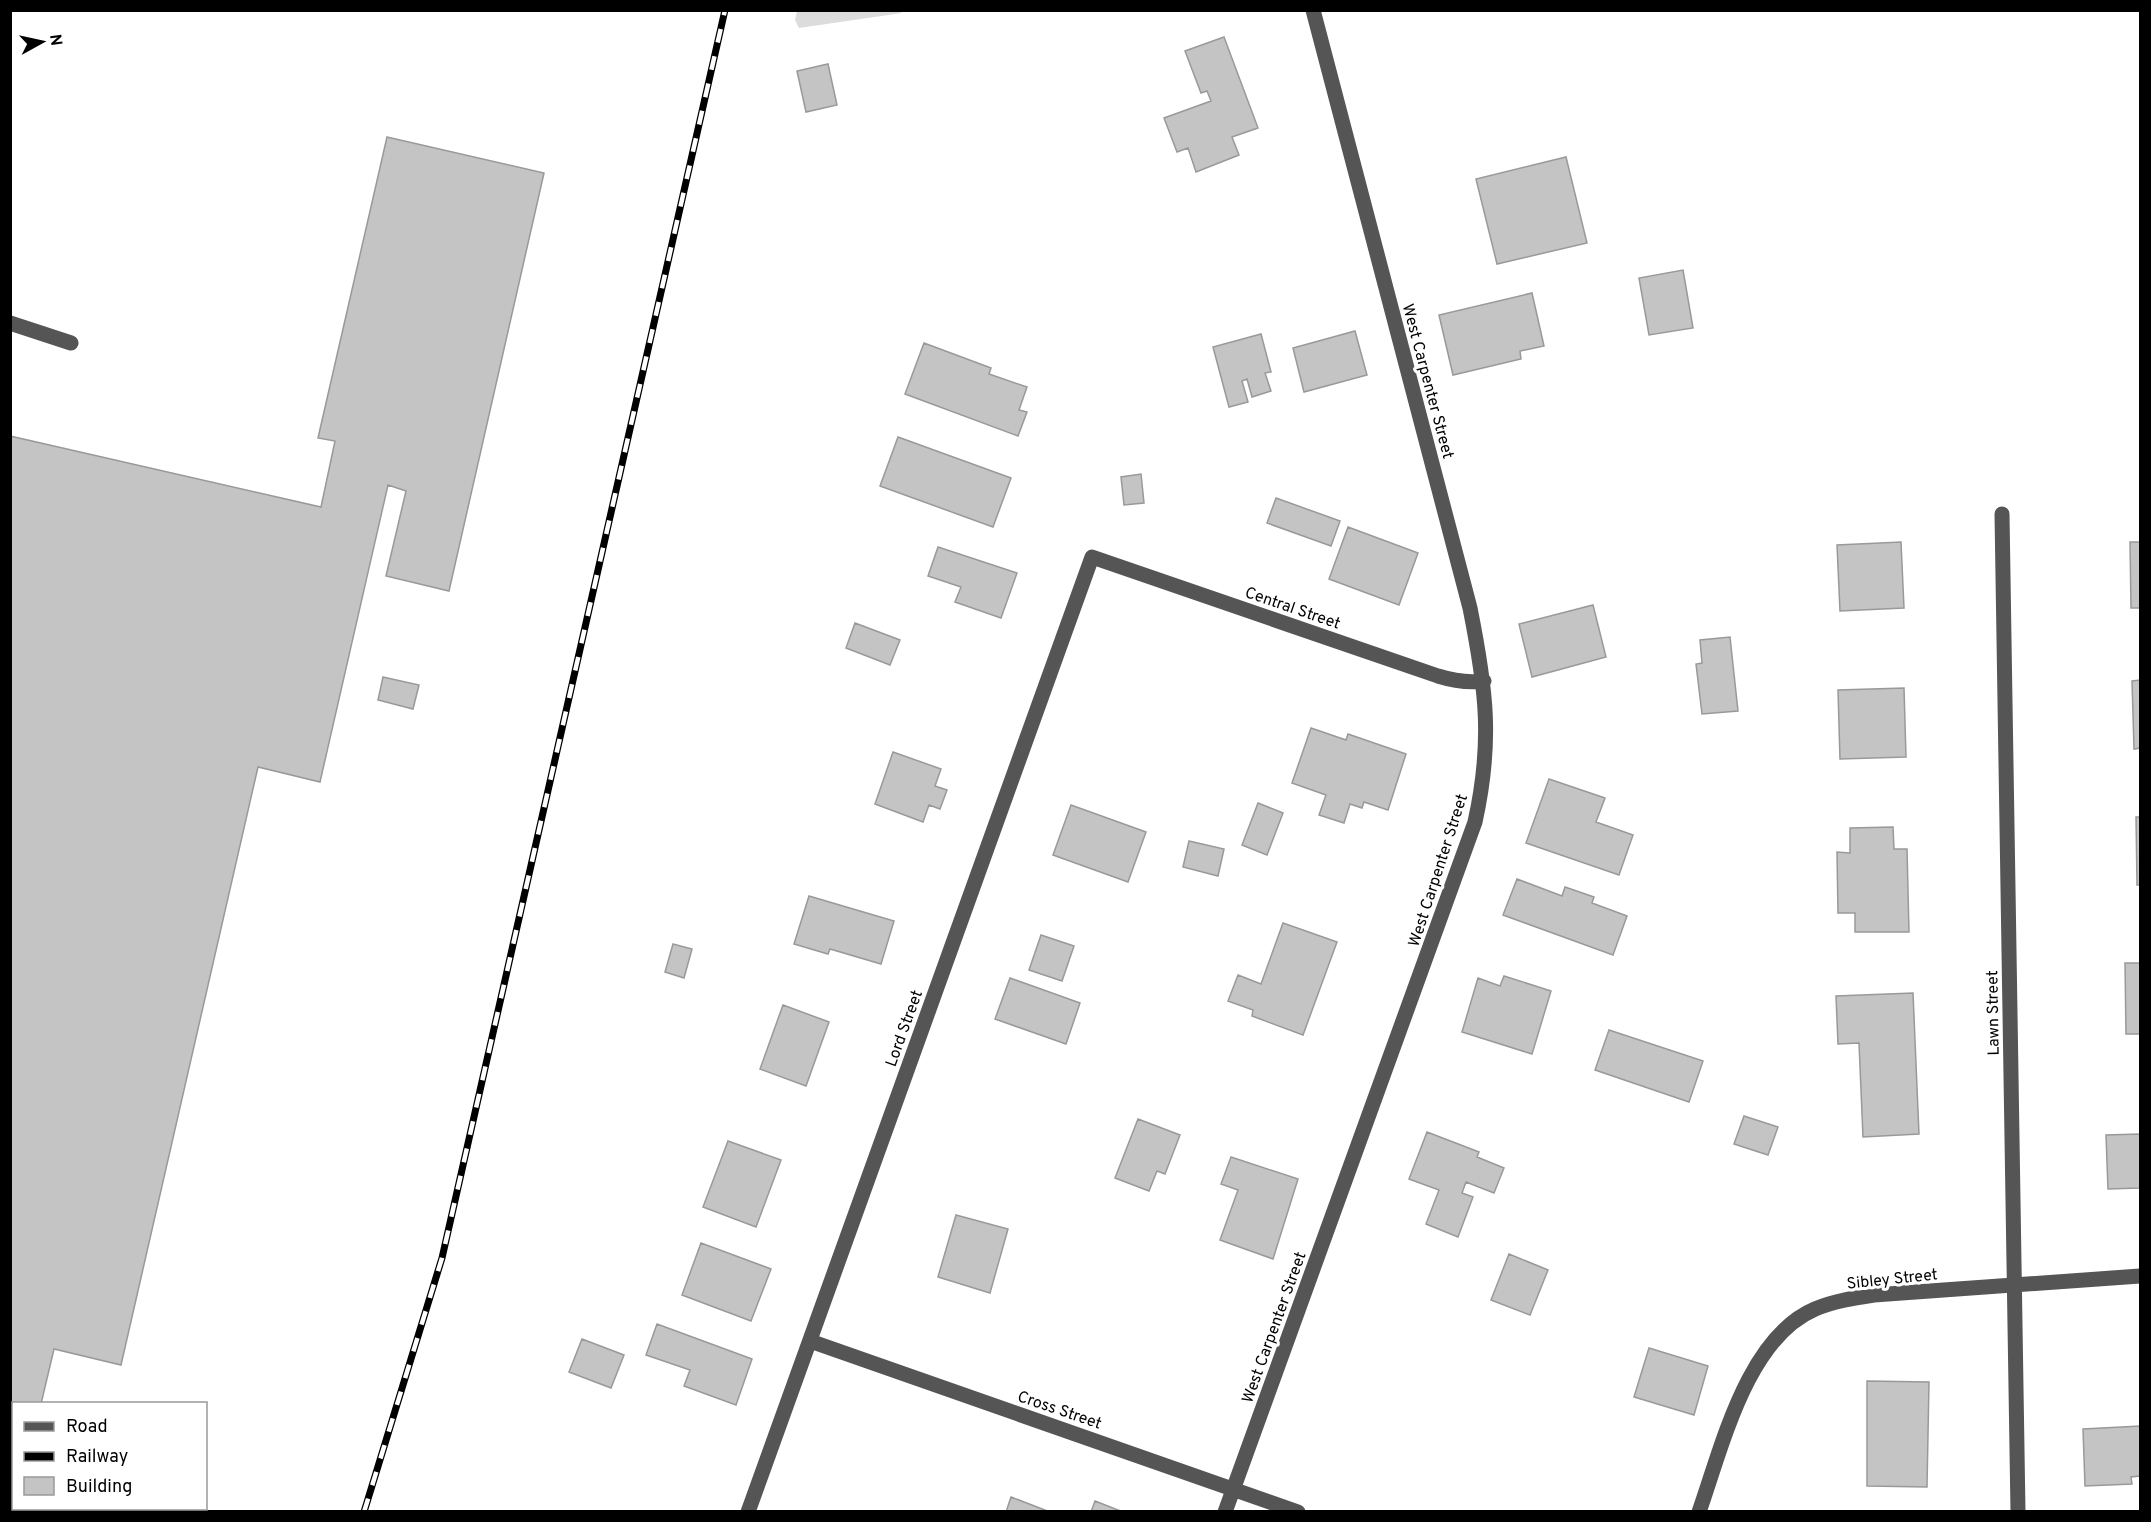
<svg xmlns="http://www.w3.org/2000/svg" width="2151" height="1522" font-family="Overpass,sans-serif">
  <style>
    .green { fill: #dcdcdc }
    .building { fill: #c4c4c4; stroke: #999; stroke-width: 1.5 }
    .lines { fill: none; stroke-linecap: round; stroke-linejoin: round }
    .minor { stroke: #555; stroke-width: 15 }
    .rail-casing { stroke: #000; stroke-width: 7 }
    .rail { stroke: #fff; stroke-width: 4.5; stroke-dasharray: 14; stroke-linecap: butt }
    .labels { text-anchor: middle; stroke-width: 6; stroke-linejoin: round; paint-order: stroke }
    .street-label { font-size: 16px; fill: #000; stroke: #fff }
  </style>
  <rect width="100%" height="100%" fill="#fff"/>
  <path class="green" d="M897,10L902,13L799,28L795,20L797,11Z"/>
  <path class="building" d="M1224,37L1258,128L1232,137L1239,155L1196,172L1188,148L1177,152L1164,118L1211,101L1207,91L1201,93L1185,51Z
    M828,64L837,105L806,112L797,71Z
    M387,137L544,173L449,591L386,576L406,491L388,485L320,782L258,767L121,1365L54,1349L41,1404H14V1508H17V1512H10V436L321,507L335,441L318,438Z
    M1566,157L1587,243L1497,264L1476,179Z
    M1683,270L1693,328L1649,335L1639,278Z
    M1532,293L1544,346L1520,351L1521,359L1453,375L1439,315Z
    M1355,331L1367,375L1304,392L1293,348Z
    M1261,334L1271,372L1265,373L1271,391L1252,397L1247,379L1242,381L1248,402L1229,407L1213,347Z
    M924,343L991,368L989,374L1027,387L1019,410L1027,412L1018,436L905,394Z
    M898,437L1011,478L993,527L880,486Z
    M1141,474L1144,503L1124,505L1121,477Z
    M1276,498L1340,521L1331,546L1267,523Z
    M1348,527L1418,553L1399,605L1329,579Z
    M1901,542L1904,608L1840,611L1837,545Z
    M2130,542H2140V608H2131Z
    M938,547L1017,573L1001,618L955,602L961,587L928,576Z
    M1593,605L1606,657L1532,677L1519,624Z
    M855,623L900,640L890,665L846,648Z
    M1730,637L1738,711L1702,714L1696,664L1702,663L1700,640Z
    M383,677L419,685L413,709L378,700Z
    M2140,680V748L2134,749L2132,681Z
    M1904,688L1906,757L1840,759L1838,690Z
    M1311,728L1346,740L1348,734L1406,754L1388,810L1364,802L1362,808L1350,804L1344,823L1319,815L1326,795L1292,783Z
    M893,752L941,769L935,786L947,790L940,809L929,805L923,822L875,804Z
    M1549,779L1605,798L1596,822L1633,835L1619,875L1526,843Z
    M1258,803L1283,813L1267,855L1242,845Z
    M1071,805L1146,832L1128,882L1053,855Z
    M2136,817H2140V885H2137Z
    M1893,827L1894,849H1907L1909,932H1855V913H1838L1837,852L1850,853V828Z
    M1189,841L1224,849L1218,876L1183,867Z
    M1517,879L1562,896L1565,887L1594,897L1592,903L1627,916L1613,955L1503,915Z
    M809,896L894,921L881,964L830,949L828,954L794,944Z
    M1283,923L1337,942L1303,1035L1252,1016L1253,1010L1228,1001L1238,975L1261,984Z
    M1041,935L1074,946L1062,981L1029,970Z
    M673,944L692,949L684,978L665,972Z
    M2125,963H2140V1034H2126Z
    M1504,976L1551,991L1532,1054L1462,1032L1478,978L1500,986Z
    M1010,978L1080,1003L1066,1044L995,1019Z
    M1913,993L1919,1134L1863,1137L1859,1043L1838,1044L1836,996Z
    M783,1005L829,1022L806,1086L760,1069Z
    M1609,1030L1703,1061L1689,1102L1595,1070Z
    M1744,1116L1778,1127L1768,1155L1734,1144Z
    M1138,1119L1180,1135L1165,1174L1157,1171L1149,1191L1115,1178Z
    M1427,1132L1479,1152L1477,1157L1504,1168L1494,1193L1466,1182L1462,1193L1473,1197L1458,1237L1426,1224L1439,1190L1409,1179Z
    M2140,1134V1188L2108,1189L2106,1135Z
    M728,1141L781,1160L756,1227L703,1207Z
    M1231,1157L1298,1179L1273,1259L1220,1240L1238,1190L1221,1184Z
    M956,1215L1008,1229L990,1293L938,1277Z
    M701,1243L771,1269L751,1321L682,1295Z
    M1509,1254L1548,1270L1530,1315L1491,1300Z
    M657,1324L752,1359L736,1405L684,1386L690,1370L646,1355Z
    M582,1339L624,1355L611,1388L569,1372Z
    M1649,1348L1708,1366L1694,1415L1634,1397Z
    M1867,1381L1929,1382L1927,1487L1867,1486Z
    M2140,1426V1476L2131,1477L2132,1484L2085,1486L2083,1429Z
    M1011,1497L1050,1512H1006Z
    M1095,1501L1123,1512H1091Z"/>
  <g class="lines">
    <path class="minor" d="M10,323L71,343
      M2002,514L2018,1512
      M810,1341L1298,1512
      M748,1512L1092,557L1438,676C1454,681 1468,683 1484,681
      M1225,1512L1475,822C1493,741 1486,688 1470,608L1313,10
      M1699,1512C1722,1447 1747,1338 1815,1309C1834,1301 1854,1298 1874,1295L2140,1276"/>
    <defs>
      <path id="rail" d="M364,1512L442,1258L725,10"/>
    </defs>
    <use href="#rail" class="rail-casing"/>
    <use href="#rail" class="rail"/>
  </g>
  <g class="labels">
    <g class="street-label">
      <text transform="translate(1429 381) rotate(75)" y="6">West Carpenter Street</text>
      <text transform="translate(1293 607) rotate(19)" y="6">Central Street</text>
      <text transform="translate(1437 870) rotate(-72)" y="6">West Carpenter Street</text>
      <text transform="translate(1992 1013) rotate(-91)" y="6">Lawn Street</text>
      <text transform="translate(903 1028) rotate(-70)" y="6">Lord Street</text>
      <text transform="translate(1892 1278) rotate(-6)" y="6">Sibley Street</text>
      <text transform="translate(1273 1327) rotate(-70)" y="6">West Carpenter Street</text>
      <text transform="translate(1060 1409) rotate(19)" y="6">Cross Street</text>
    </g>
  </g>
  <rect width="2151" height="1522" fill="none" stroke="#000000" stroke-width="24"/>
  <rect x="12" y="1402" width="195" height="108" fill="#ffffff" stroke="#999999" stroke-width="1.5"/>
  <rect x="24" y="1422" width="30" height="9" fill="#555555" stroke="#999999" stroke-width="1.5"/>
  <text x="66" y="1432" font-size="18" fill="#000000">Road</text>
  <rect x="24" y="1452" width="30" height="9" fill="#000000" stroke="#999999" stroke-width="1.5"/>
  <text x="66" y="1462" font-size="18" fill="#000000">Railway</text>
  <rect x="24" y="1477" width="30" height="18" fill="#c4c4c4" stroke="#999999" stroke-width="1.5"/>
  <text x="66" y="1492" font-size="18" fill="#000000">Building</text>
  <g transform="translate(42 42) rotate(82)" stroke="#ffffff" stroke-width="4.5" paint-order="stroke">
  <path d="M0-4.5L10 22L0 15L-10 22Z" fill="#000000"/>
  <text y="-9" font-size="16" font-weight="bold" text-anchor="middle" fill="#000000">N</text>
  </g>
</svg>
